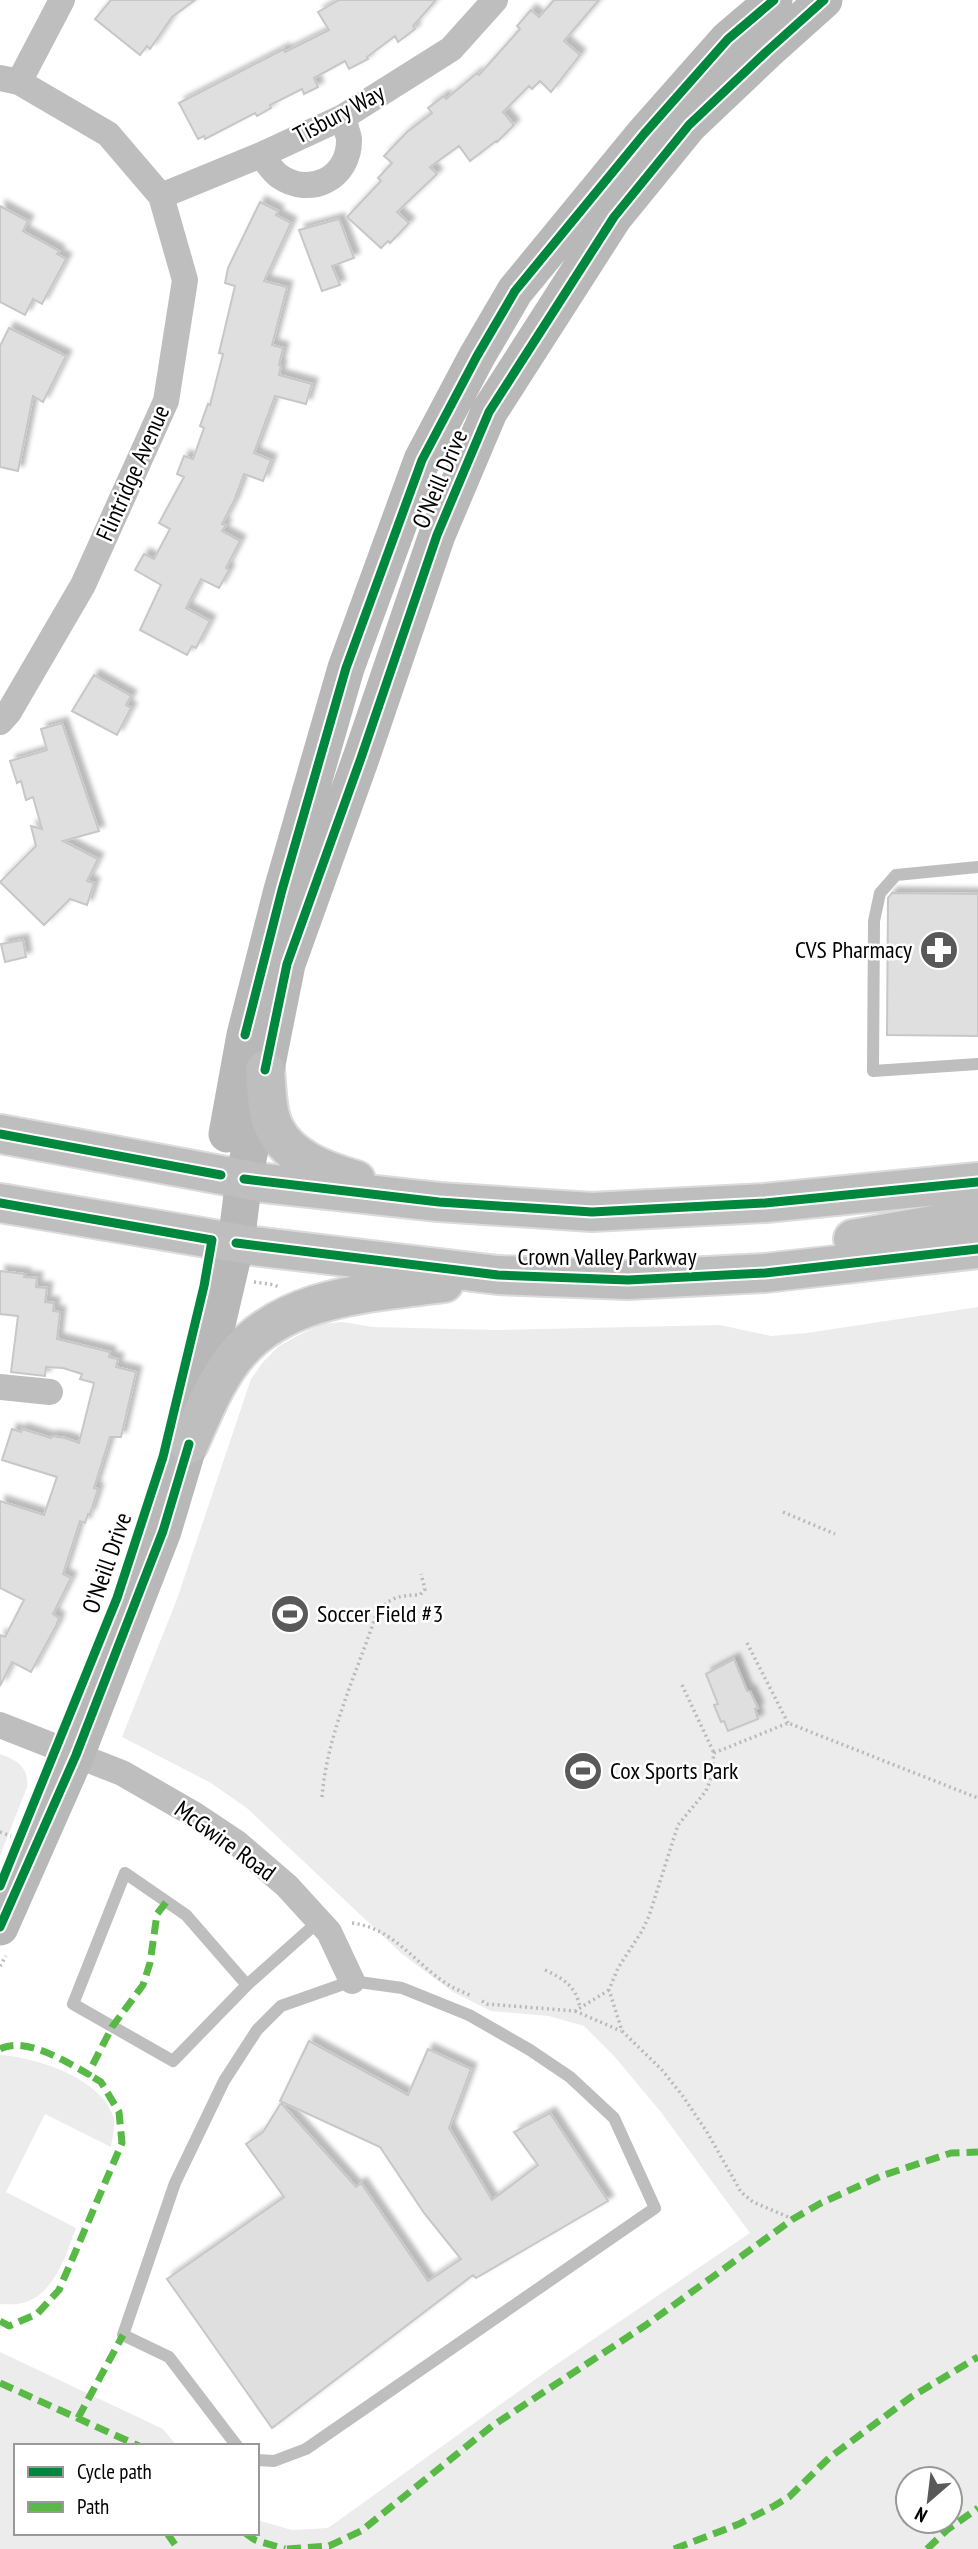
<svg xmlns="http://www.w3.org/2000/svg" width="978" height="2549" font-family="'PT Sans Narrow',sans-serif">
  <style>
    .green { fill: #ececec; fill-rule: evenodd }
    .building { fill: #dfdfdf; stroke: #c7c7c7; stroke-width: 2; filter: url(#shadow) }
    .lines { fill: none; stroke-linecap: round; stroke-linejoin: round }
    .primary-casing { stroke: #dbdbdb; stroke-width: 42 }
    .path { stroke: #b9b9b9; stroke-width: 3.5; stroke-dasharray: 2 3.5; stroke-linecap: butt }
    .lane { stroke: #bebebe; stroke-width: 12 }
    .street { stroke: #bebebe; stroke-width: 26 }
    .secondary { stroke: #b8b8b8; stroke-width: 37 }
    .primary { stroke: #bebebe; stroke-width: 38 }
    .quiet { stroke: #58b947; stroke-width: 7; stroke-dasharray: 14 7; stroke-linecap: butt }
    .cycleway-casing { stroke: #fff; stroke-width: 13 }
    .cycleway { stroke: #00873e; stroke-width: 9 }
    .labels { text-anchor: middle; stroke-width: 5; stroke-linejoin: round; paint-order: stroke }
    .street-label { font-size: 24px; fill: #000; stroke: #fff }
    .poi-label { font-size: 24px; fill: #000; stroke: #fff; text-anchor: start }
  </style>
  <defs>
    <filter id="shadow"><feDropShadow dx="5.5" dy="-5.5" stdDeviation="2" flood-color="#0004"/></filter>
  </defs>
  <rect width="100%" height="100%" fill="#fff"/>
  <path class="green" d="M978,1307V2549H0V2352L163,2429L177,2446H16V2533H257V2520L292,2530L328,2528L554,2366L750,2233L660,2111L614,2056L584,2026L549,2016L491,2011L453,1992L402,1954L248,1809L211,1783L122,1737L177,1599L251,1379L264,1361L279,1346L301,1334L321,1324L343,1322L373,1327L496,1330L720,1325L771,1336L807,1333ZM908,2479H950V2521H908Z
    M0,1754C17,1760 29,1767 27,1787L0,1856Z
    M0,2055C36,2057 104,2079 114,2119C115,2127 112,2139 111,2147L45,2114L6,2192L76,2228C66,2255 54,2295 23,2303C16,2305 7,2304 0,2304Z"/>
  <path class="building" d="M111,0H195L172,17L150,49L147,46L140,55L95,19Z
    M339,0H436L413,26L415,29L398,42L395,36L367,57L368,59L349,69L345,61L314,78L318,87L304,94L302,89L270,105L271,108L257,116L255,113L205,139L204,136L198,139L179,103L284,49L285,52L329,30L318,12Z
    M554,0H599L564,41L580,55L551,92L540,81L532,89L529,86L503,112L514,125L497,142L496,141L470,161L459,146L430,167L437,174L397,212L409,223L390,243L388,241L381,248L347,217L381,181L378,178L392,163L384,156L407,132L432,113L428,108L444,96L446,99L477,73L479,75L520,29L517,26L531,10L539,17Z
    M260,202L278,211L276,215L291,223L264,281L287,287L272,345L283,348L279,365L281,366L279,375L312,384L306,404L275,396L254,453L271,460L263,481L244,474L234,501L222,524L226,525L222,531L240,541L226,568L229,570L219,588L201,579L186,608L210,621L196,648L192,646L187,655L140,630L161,585L135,570L144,554L154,559L170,529L159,523L184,477L177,474L184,456L193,459L204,428L200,426L208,404L210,405L223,354L219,353L235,286L225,283L228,268Z
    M0,206L28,221L23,231L59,251L57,254L66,259L42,304L33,299L25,315L0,302Z
    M339,219L354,258L332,266L340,285L322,291L299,230Z
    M9,328L66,356L43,402L33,396L18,471L0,467V346Z
    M94,675L131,696L126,705L131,708L117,735L72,711Z
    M62,723L99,831L63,841L98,859L87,881L94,883L87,905L70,899L44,925L0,882L36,846L31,826L42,829L33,797L26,800L21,781L17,783L10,761L47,750L41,729Z
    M892,893L978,894V1036L887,1035L888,898Z
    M23,940L26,957L5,962L1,944Z
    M0,1271L25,1274L24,1277L37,1278L36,1287L47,1288L45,1302L54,1303L53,1311L60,1312L57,1339L110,1352L109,1357L118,1359L116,1367L136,1372L121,1437H110L94,1488L98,1489L90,1514H88L85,1523L80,1521L63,1574L71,1578L53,1614L59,1618L56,1626L31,1672L12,1662L0,1686V1635L5,1637L24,1600L0,1588V1501L44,1515L57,1477L2,1460L12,1429L21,1432L22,1429L51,1438L52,1436L65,1438L79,1443L94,1383L80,1379L82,1374L63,1368L46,1367L45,1376L11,1372L18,1316L0,1314Z
    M734,1659L747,1691H750L758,1708L755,1709L758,1719L728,1731L724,1721L721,1722L714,1705L718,1704L706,1674Z
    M309,2041L408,2095L428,2049L471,2069L449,2128L492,2200L538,2165L514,2132L550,2113L608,2201L476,2278L473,2275L272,2428L167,2279L284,2197L246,2144L263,2132L281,2103L356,2187L361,2183L428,2281L461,2259L424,2213L380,2147L280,2101Z"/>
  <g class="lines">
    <defs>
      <path id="primary" d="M265,1070C267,1089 266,1112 275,1129C290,1159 326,1171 356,1180
        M0,1134L264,1183L439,1202L592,1212L765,1203L978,1182
        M0,1203L254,1246L498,1275L628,1280L765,1273L978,1249
        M853,1239L978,1217
        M189,1444C202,1415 214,1384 234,1358C283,1295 371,1293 444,1283"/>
    </defs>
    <use href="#primary" class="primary-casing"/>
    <path class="path" d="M254,1282L275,1285L280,1288
      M783,1512L835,1534
      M747,1643L788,1723
      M682,1685L714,1753
      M322,1797C327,1735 355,1677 375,1618C385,1598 399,1595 420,1595L425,1589L421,1574
      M0,1832L11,1836
      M352,1923C395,1928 416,1966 452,1987C458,1990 465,1993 472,1996
      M0,1966L6,1956
      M545,1970C564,1979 576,1986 580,2008
      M482,2001L487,2004L575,2011L609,1990
      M575,2011L621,2031
      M793,2219L753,2202L741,2192L707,2132L682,2095L662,2070L622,2031L609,1990L618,1968L642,1931L649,1916L678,1825L706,1791L710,1781L714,1753L788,1723L978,1798"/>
    <path class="lane" d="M978,867L896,875L880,893L874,921L873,1071L978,1064
      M247,1985L186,1915L125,1873L73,2004L173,2061L247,1985L319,1921
      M237,2446L169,2357L123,2335L175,2183L224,2081L257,2030L281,2006L352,1981L402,1988L469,2015L530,2050L570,2077L614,2118L655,2208L306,2449L274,2461L257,2460"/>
    <path class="street" d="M0,78L19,82L108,134L161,196L185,280L166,401L83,585L9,712L0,722
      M19,82L62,0
      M261,155C266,161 272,171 279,176C310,198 350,178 349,139C348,132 344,124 343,117
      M161,196L261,155L343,117L451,49L495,0
      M0,1387L50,1392
      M0,1725L122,1773L195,1815L237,1843L287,1886L329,1932L352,1981"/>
    <path class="secondary" d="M227,1134L245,1035L282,890L346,668L422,460L477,356L515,291L644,134L728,39L774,0
      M0,1927L76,1755L163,1531L189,1444L236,1243L244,1179L287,964L361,758L437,535L489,412L614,217L689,125L766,52L824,0"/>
    <use href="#primary" class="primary"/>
    <path class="quiet" d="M0,2049C25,2036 65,2061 88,2074L112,2027L143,1985L150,1963L157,1914L167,1901
      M0,2321L9,2326L37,2314L59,2290L122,2143L119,2112L101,2082L88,2074
      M0,2383L139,2446
      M78,2418L123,2335
      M167,2533L178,2549
      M245,2533L255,2540L285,2549
      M287,2549L329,2546L361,2531L492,2426L646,2325L793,2219L821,2203L881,2176L951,2153L978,2152
      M674,2549L739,2524L774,2506L789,2497L829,2458L911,2397L978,2357
      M927,2549L947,2530L978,2508"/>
    <defs>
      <path id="cycleway" d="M245,1035L282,890L346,668L422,460L477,356L515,291L644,134L728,39L774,0
        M265,1070L287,964L361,758L437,535L489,412L614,217L689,125L766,52L824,0
        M0,1134L221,1175
        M244,1179L439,1202L592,1212L765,1203L978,1182
        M0,1203L212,1240L204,1286L163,1457L117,1598L0,1886
        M236,1243L498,1275L628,1280L765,1273L978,1249
        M0,1927L76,1755L163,1531L189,1444"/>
    </defs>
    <use href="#cycleway" class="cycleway-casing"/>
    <use href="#cycleway" class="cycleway"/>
  </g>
  <defs>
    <symbol id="pharmacy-disc" viewBox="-11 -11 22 22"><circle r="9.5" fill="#595959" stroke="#fff"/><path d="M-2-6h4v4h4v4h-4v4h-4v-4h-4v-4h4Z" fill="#fff"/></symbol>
    <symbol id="stadium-disc" viewBox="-11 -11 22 22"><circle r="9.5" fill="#595959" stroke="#fff"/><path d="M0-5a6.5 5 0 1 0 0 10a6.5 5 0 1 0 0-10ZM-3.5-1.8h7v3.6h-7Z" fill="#fff"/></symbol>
  </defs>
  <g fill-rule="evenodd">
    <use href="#pharmacy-disc" x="917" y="928" width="44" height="44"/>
    <use href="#stadium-disc" x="268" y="1592" width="44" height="44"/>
    <use href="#stadium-disc" x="561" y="1749" width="44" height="44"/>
  </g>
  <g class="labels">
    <g class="street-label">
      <text transform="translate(339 114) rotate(-28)" y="8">Tisbury Way</text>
      <text transform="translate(133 473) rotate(-66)" y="8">Flintridge Avenue</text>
      <text transform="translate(440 479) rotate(-67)" y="8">O'Neill Drive</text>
      <text x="607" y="1265">Crown Valley Parkway</text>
      <text transform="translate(107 1563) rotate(-71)" y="8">O'Neill Drive</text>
      <text transform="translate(225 1841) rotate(36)" y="8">McGwire Road</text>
    </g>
    <g class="poi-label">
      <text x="912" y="958" text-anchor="end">CVS Pharmacy</text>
      <text x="317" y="1622">Soccer Field #3</text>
      <text x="610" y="1779">Cox Sports Park</text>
    </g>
  </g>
  <rect x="14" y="2444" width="245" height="91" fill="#ffffff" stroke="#999999" stroke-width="2"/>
  <rect x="28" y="2467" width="35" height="10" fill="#00873e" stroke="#999999" stroke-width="2"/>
  <text x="77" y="2479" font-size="21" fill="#000000">Cycle path</text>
  <rect x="28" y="2502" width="35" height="10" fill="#58b947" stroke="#999999" stroke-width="2"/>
  <text x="77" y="2514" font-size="21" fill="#000000">Path</text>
  <g transform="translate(929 2500) rotate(208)"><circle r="33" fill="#ffffff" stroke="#999999" stroke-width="2"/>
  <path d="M0-5L12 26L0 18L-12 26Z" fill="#595959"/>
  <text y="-10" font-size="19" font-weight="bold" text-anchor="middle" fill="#000000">N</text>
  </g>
</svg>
